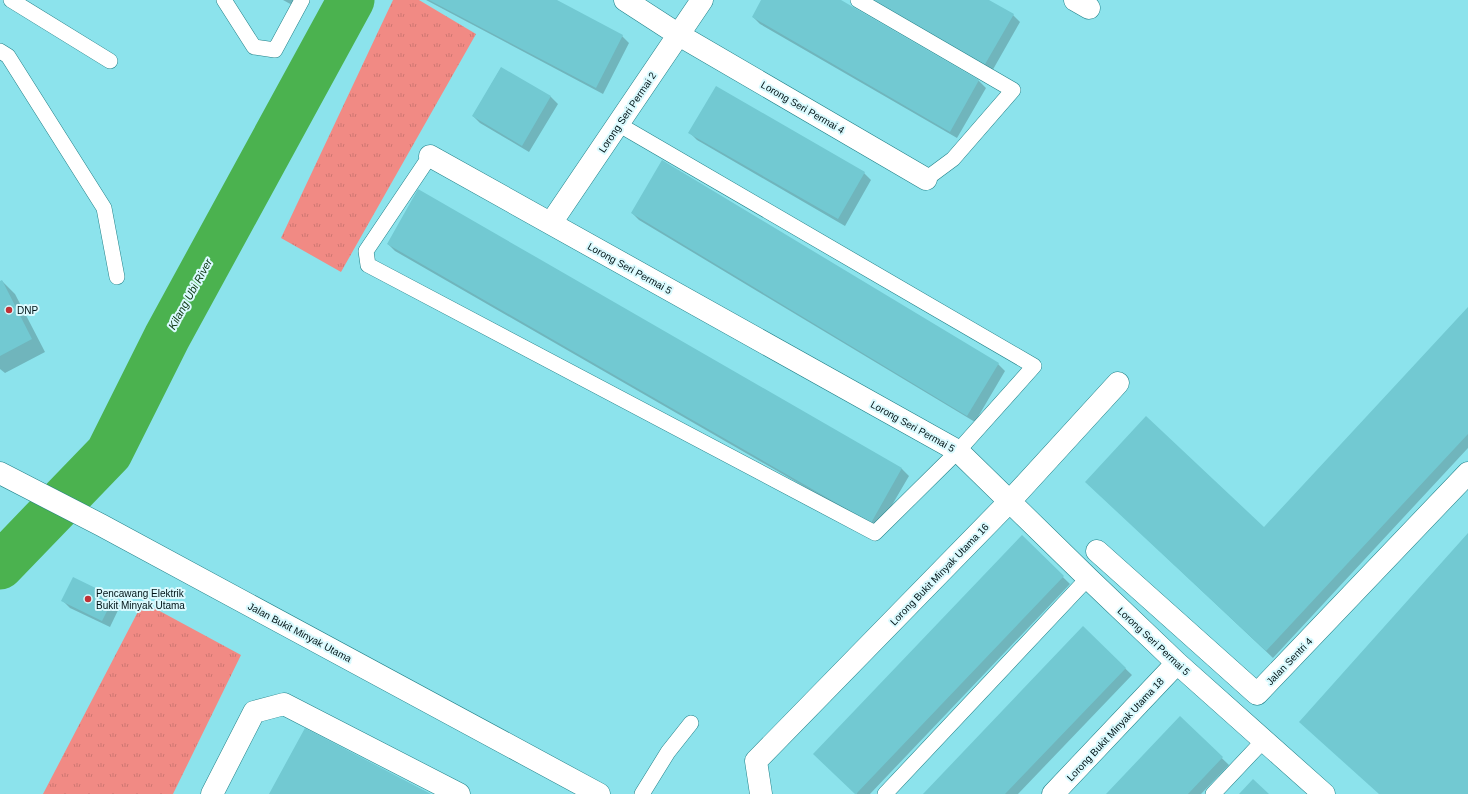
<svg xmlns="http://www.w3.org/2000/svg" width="1468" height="794" font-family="Helvetica,sans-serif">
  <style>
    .park { fill: url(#park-tufts) }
    .shadow { fill: #0003 }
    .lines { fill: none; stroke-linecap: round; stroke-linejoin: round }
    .river { stroke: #4bb24f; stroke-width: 47 }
    .building { fill: #72c9d2 }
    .service-casing { stroke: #218088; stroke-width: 16 }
    .minor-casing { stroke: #218088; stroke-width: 23 }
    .service { stroke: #fff; stroke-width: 15 }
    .minor { stroke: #fff; stroke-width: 22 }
    .poi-dot { fill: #c03136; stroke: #dafafe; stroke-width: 1.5 }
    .labels { text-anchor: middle; stroke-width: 4; stroke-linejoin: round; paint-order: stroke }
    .street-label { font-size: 10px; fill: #001316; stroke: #dafafe }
    .poi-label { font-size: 10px; fill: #001316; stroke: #dafafe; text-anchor: start }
    .water-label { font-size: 11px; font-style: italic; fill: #0c350f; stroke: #dafafe }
  </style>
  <defs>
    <pattern id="park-tufts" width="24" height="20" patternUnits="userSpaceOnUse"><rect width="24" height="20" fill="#f18a84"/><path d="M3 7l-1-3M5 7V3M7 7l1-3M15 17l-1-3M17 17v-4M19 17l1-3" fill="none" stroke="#cd7671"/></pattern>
  </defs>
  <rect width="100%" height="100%" fill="#8ce3ec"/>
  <path class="park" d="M393,0H419L476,34L341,272L281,238Z
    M143,602L241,655L173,794H43Z"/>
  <path class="shadow" d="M283,0H297L294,6Z
    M426,0H555L622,36L629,43L603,94Z
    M763,0H839L979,81L986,88L957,138L760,24L753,17Z
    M866,0H987L1013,15L1020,22L991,73Z
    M501,68L551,97L558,104L529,152L480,123L473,116Z
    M690,133L864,173L871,180L845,226L697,140Z
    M418,191L902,469L909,476L878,529L395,251L388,244Z
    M632,213L998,364L1005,371L975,422L639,220Z
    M2,281L15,294L45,352L5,373L0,369V282Z
    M1468,309V448L1273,658L1093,488L1264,528Z
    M1022,537L1070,584L870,794H856Z
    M114,597L121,604L110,627L70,608L63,601Z
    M1083,628L1132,675L1018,794H925Z
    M1180,718L1229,765L1201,794H1107Z"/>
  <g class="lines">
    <path class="river" d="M0,566L109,453L167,337L351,0"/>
  </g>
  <path class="building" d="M429,0H557L623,35L596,88Z
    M761,0H841L979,80L950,132L752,17Z
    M870,0H989L1014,14L984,66Z
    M501,67L551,96L522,146L472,116Z
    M716,86L865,172L838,219L688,133Z
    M662,160L999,363L967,416L631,213Z
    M418,189L902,468L871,523L387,244Z
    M2,280L32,339L0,356V281Z
    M1468,307V434L1266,651L1085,482L1146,416L1264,527Z
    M1468,533V794H1379L1299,722Z
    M1022,535L1064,576L856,794H855L813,754Z
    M73,577L114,597L102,621L61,601Z
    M1083,626L1126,668L1005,794H923Z
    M1180,716L1223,757L1188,794H1106Z
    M305,728L431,794H269Z
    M1253,779L1269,794H1239Z"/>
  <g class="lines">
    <defs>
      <path id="service" d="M11,0L110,61
        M224,0L254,47L275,50L302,0
        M858,0L1013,90L953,159L926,179
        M0,51L8,56L104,208L117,277
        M430,156L366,251L368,265L875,533L958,451L1034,366L618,124
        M642,794L668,752L691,723
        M885,794L1088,578
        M1213,794L1264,740"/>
      <path id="minor" d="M625,0L679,35L926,179
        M1075,0L1089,8
        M430,156L958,451L1088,578L1177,663L1324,794
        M551,223L702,0
        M0,473L101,525L599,794
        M1097,551L1257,694L1468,473
        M212,794L254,712L284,704L459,794
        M761,794L756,761L1010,501L1118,383
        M1053,794L1177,663"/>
    </defs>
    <use href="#service" class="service-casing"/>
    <use href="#minor" class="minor-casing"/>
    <use href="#service" class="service"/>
    <use href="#minor" class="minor"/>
  </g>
  <g class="poi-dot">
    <circle cx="9" cy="310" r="4"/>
    <circle cx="88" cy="599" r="4"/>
  </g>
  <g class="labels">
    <g class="street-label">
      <text transform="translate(803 107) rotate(30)" y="4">Lorong Seri Permai 4</text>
      <text transform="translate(627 112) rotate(-56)" y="4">Lorong Seri Permai 2</text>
      <text transform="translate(630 268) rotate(29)" y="4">Lorong Seri Permai 5</text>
      <text transform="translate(913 426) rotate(29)" y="4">Lorong Seri Permai 5</text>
      <text transform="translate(939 574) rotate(-46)" y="4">Lorong Bukit Minyak Utama 16</text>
      <text transform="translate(300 632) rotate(28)" y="4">Jalan Bukit Minyak Utama</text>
      <text transform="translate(1154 641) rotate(43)" y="4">Lorong Seri Permai 5</text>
      <text transform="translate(1289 661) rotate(-46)" y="4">Jalan Sentri 4</text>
      <text transform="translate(1115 729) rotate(-47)" y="4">Lorong Bukit Minyak Utama 18</text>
    </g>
    <g class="poi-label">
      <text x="17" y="314">DNP</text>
      <text x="96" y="597">Pencawang Elektrik<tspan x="96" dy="12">Bukit Minyak Utama</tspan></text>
    </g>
    <g class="water-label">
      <text transform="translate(190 294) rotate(-61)" y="4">Kilang Ubi River</text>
    </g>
  </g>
</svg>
